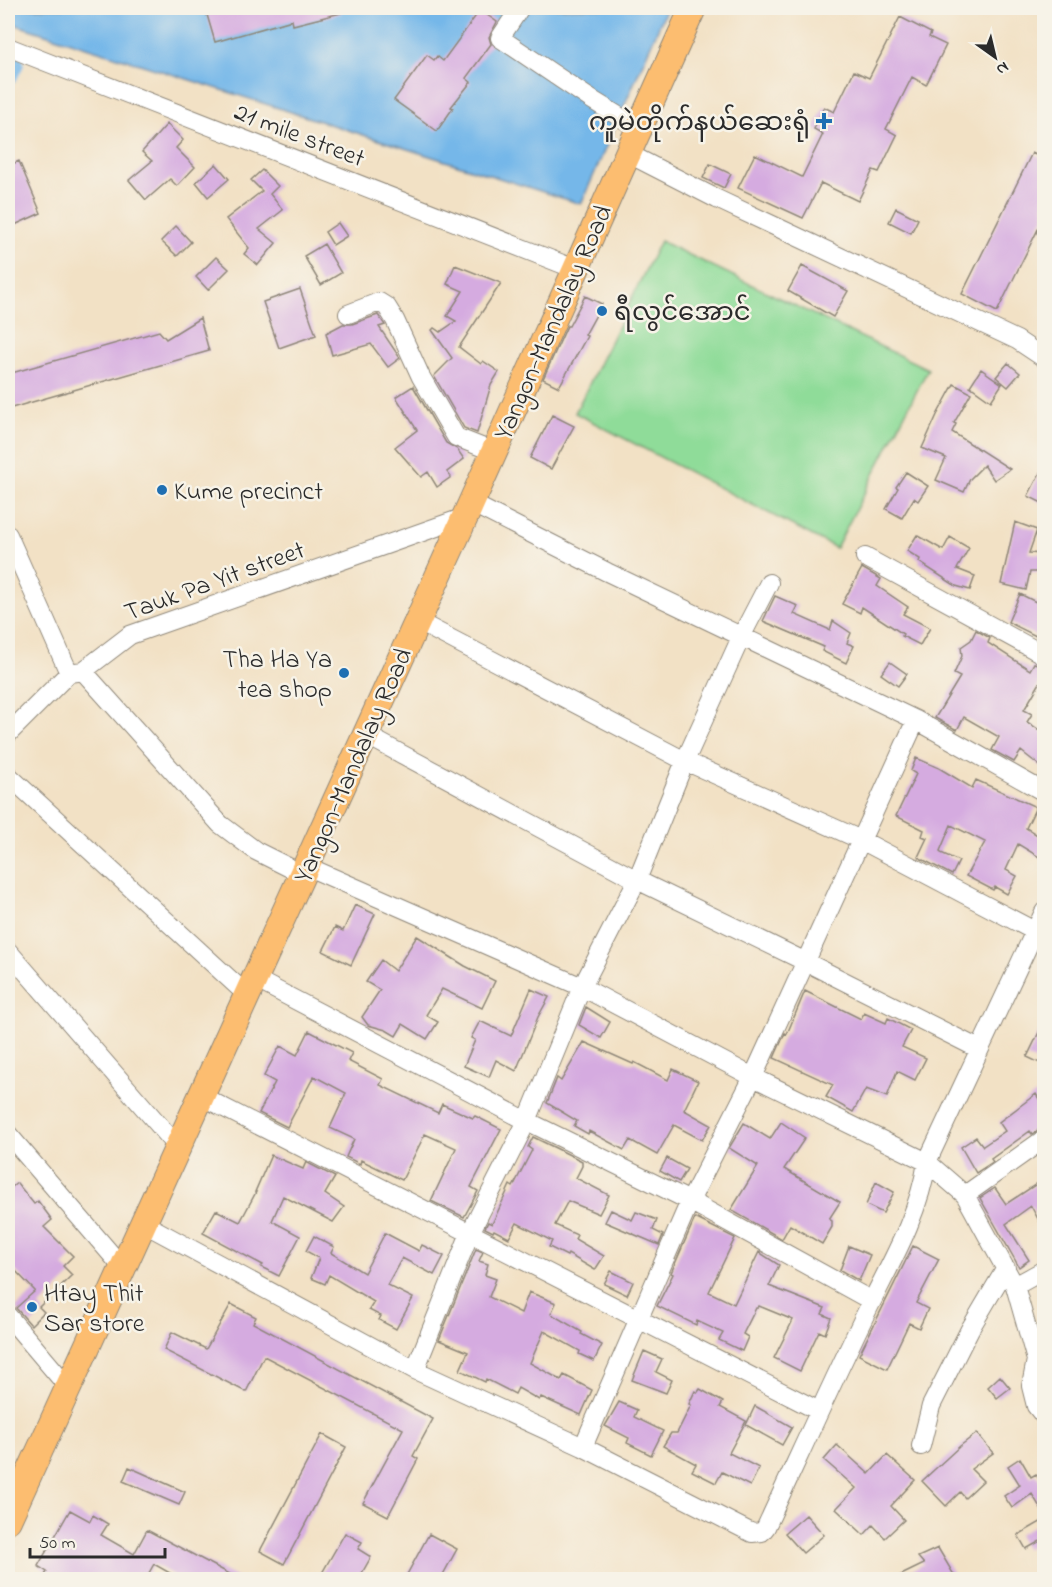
<svg xmlns="http://www.w3.org/2000/svg" width="1052" height="1587" font-family="'Indie Flower','Noto Sans Myanmar',sans-serif">
  <style>
    .green { fill: #8fdc99; stroke: #5d8462; stroke-width: 1.5 }
    .water { fill: #74b7e9; stroke: #50718a; stroke-width: 1.5 }
    .lines { fill: none; stroke-linecap: round; stroke-linejoin: round }
    .canal { stroke: #74b7e9; stroke-width: 20 }
    .building { fill: #d5abe0 }
    .minor-casing { stroke: #8e8678; stroke-width: 20 }
    .highway-casing { stroke: #8e8678; stroke-width: 28 }
    .minor { stroke: #fff; stroke-width: 18 }
    .highway { stroke: #fcbd6f; stroke-width: 26 }
    .poi-dot { fill: #1f6fb2; stroke: #f7f3e8; stroke-width: 2 }
    .labels { text-anchor: middle; stroke-width: 5; stroke-linejoin: round; paint-order: stroke }
    .poi-label { font-size: 26px; fill: #2b2b2b; stroke: #f7f3e8; text-anchor: start }
    .street-label { font-size: 26px; fill: #2b2b2b; stroke: #f7f3e8 }
  </style>
  <rect width="100%" height="100%" fill="#f7f3e8"/>
  <filter id="ink" filterUnits="userSpaceOnUse"><feTurbulence type="fractalNoise" baseFrequency=".0167" numOctaves="2"/><feDisplacementMap in="SourceGraphic" scale="12" xChannelSelector="R" yChannelSelector="G"/><feConvolveMatrix kernelMatrix="1 2 1 2 8 2 1 2 1" color-interpolation-filters="sRGB"/></filter>
  <filter id="wash" filterUnits="userSpaceOnUse"><feTurbulence type="fractalNoise" baseFrequency=".008" numOctaves="4" result="noise"/><feDisplacementMap in="SourceGraphic" scale="24" xChannelSelector="R" yChannelSelector="G"/><feGaussianBlur stdDeviation="1.35" result="paint"/><feColorMatrix in="noise" values="0 0 0 0 0 0 0 0 0 0 0 0 0 0 0 0 0 1.4 0 .05"/><feComposite in="paint" operator="in"/></filter>
  <g filter="url(#wash)">
    <rect width="100%" height="100%" fill="#f2e1c5"/>
    <path class="green" d="M660,241L928,369L836,548L575,413Z"/>
    <path class="water" d="M8,8H667L581,204L26,28L8,22Z"/>
    <g class="lines">
      <path class="canal" d="M8,75L14,63"/>
    </g>
    <g id="blocks">
      <path class="building" d="M205,8H340L341,13L293,25L292,20L215,42Z
        M480,10L497,22L489,37L491,44L466,78L471,82L451,107L453,108L437,131L394,100L427,55L434,60L437,56L443,61Z
        M900,17L931,33L929,37L946,45L926,85L912,77L886,129L897,135L879,172L873,170L858,201L821,183L803,218L738,188L755,154L802,177L823,134L814,129L824,107L834,112L854,71L869,78Z
        M167,124L183,140L176,148L195,167L177,186L170,179L146,200L129,180L152,161L142,152Z
        M1032,153L1044,159V217L997,312L962,294Z
        M19,161L41,213L8,228V166Z
        M216,164L229,179L208,197L196,182Z
        M710,164L731,174L724,188L703,178Z
        M262,170L278,186L270,194L283,210L259,229L276,243L258,265L244,254L249,248L226,219L262,191L251,180Z
        M896,208L918,219L911,233L889,222Z
        M338,223L347,236L333,245L325,232Z
        M176,226L191,242L177,256L161,241Z
        M324,244L341,273L321,285L304,256Z
        M216,257L229,269L208,290L196,277Z
        M455,265L501,283L459,347L481,364L483,361L499,372L491,385L477,433L464,428L434,376L452,358L432,330L434,328L440,332L456,321L447,316L463,291L447,284Z
        M802,266L848,291L833,317L788,291Z
        M300,289L316,335L279,348L263,302Z
        M585,296L602,304L585,335L587,336L559,387L543,379L567,326H569Z
        M378,315L385,325L379,327L400,358L388,367L371,344L332,355L326,333L343,324H352Z
        M200,318L209,351L8,409V374L159,331L166,339Z
        M1008,363L1020,373L1008,387L996,377Z
        M981,369L1002,384L991,401L970,386Z
        M954,384L971,393L954,423L956,424L952,432L1010,469L994,480L984,465L970,479L964,492L936,480L946,458L922,448L937,415Z
        M413,386L446,443L457,449L464,459L447,472L451,477L437,487L428,472L421,477L395,447L417,430L396,397Z
        M552,415L574,426L551,469L530,458Z
        M1044,465V504L1028,496Z
        M906,472L928,486L918,501L914,498L902,518L886,509L898,488L896,487Z
        M1015,522L1037,530L1029,553L1044,554V572H1030L1026,590L1001,584Z
        M917,535L943,550L950,537L969,548L957,569L975,576L970,590L956,586L919,562L920,559L907,551Z
        M862,568L881,579L877,586L908,607L903,614L930,628L920,645L902,636L903,634L862,607L860,613L842,604Z
        M1020,594L1044,606V640L1008,622Z
        M775,596L798,606L794,614L830,630L833,621L851,633L847,643L854,646L846,663L822,651L824,647L763,621Z
        M976,630L990,638L988,643L1030,670L1034,663L1044,666V676L1024,710L1032,714L1027,722L1044,733V769L1021,751L1014,762L992,750L999,737L964,717L957,730L935,718L960,677L954,674L962,656L961,647L971,640Z
        M890,662L907,674L898,686L881,674Z
        M916,758L939,768L972,788L976,780L1036,807L1026,828L1044,839V848L1039,857L1018,844L1006,870L1017,876L1007,894L995,887L993,890L966,876L985,842L951,825L940,851L941,853L959,861L952,875L918,857L927,838L922,836L924,830L896,816L916,774L911,771Z
        M355,905L375,914L351,965L323,951L335,927L343,931Z
        M417,936L465,966L495,981L482,1008L442,989L426,1015L438,1022L427,1039L403,1024L396,1036L386,1030L368,1025L362,1017L380,990L366,982L381,960L395,971Z
        M531,989L549,997L538,1017L516,1071L496,1060L489,1077L464,1066L475,1040L471,1038L480,1021L511,1036Z
        M805,991L861,1019L864,1013L886,1023L888,1018L911,1030L902,1047L926,1058L915,1080L897,1071L887,1097L866,1089L853,1112L826,1097L833,1085L774,1058L785,1033L787,1034Z
        M586,1007L610,1022L601,1038L579,1025Z
        M1044,1022V1065L1027,1057Z
        M309,1031L352,1053L348,1061L383,1079L380,1085L438,1113L442,1104L473,1118L475,1116L501,1129L471,1187L478,1191L464,1217L431,1201L456,1148L425,1134L402,1180L361,1160L360,1164L346,1157L354,1139L330,1128L346,1093L314,1076L287,1127L259,1113L275,1082L264,1076L280,1046L297,1055Z
        M584,1042L633,1064L634,1062L668,1080L673,1069L698,1081L684,1110L711,1125L702,1140L674,1125L657,1155L630,1140L624,1150L589,1131L588,1134L574,1126L577,1121L547,1103L557,1078L561,1081Z
        M1036,1094L1044,1107V1126L1032,1134L1030,1131L991,1159L993,1162L976,1173L961,1147L976,1137L983,1146L1005,1131L999,1122Z
        M781,1122L805,1138L784,1169L840,1202L829,1219L832,1221V1227L822,1244L790,1225L782,1239L731,1210L758,1166L729,1148L744,1123L770,1139Z
        M533,1137L582,1161V1166L576,1178L609,1195L599,1214L568,1201L555,1225L577,1235L575,1239L604,1256L595,1270L568,1254L567,1256L549,1247L552,1241L517,1223L509,1238L494,1230L493,1232L485,1228L488,1222L492,1224L510,1185L513,1187L532,1150L528,1147Z
        M271,1155L303,1169L306,1162L335,1177L325,1194L344,1207L333,1222L283,1196L272,1221L300,1236L279,1276L261,1267L263,1265L203,1233L216,1210L240,1222L256,1192H255Z
        M667,1158L687,1169L679,1182L660,1171Z
        M1044,1179V1230L1031,1206L1006,1224L1029,1260L1019,1267L980,1198L995,1188L1006,1204Z
        M876,1182L894,1192L883,1213L866,1205Z
        M17,1183L34,1204L38,1201L52,1220L44,1227L73,1256L63,1266L72,1275L39,1307L44,1312L31,1325L16,1308L35,1291L8,1263V1190Z
        M611,1210L632,1220L636,1212L657,1220L653,1230L663,1235L659,1245L605,1222Z
        M695,1218L735,1238L709,1292L734,1304L759,1252L779,1265L769,1286L825,1308L822,1314L831,1318L825,1334L819,1331L800,1371L774,1358L793,1320L759,1306L758,1308H756L743,1334L748,1337L742,1351L719,1340L723,1333L697,1321L696,1325L657,1306L673,1274L671,1273Z
        M385,1233L419,1251L422,1245L444,1256L434,1275L402,1258L387,1285L413,1298L396,1329L379,1320L381,1316L369,1310L374,1302L329,1275L325,1284L311,1278L319,1258L306,1251L314,1236L334,1247L331,1253L364,1273Z
        M849,1246L870,1255L859,1281L840,1270Z
        M913,1246L939,1259L916,1303L928,1309L919,1328L909,1323L887,1369L859,1355Z
        M476,1249L483,1252L479,1261L488,1264L485,1275L496,1279L489,1297L521,1313L529,1292L556,1303L551,1314L582,1332L581,1334L602,1345L594,1361L579,1354L580,1351L544,1331L530,1363L561,1380L564,1375L592,1390L581,1415L541,1397L539,1400L518,1388L515,1394L486,1379L485,1382L460,1370L468,1352L439,1340Z
        M611,1271L633,1282L627,1295L604,1284Z
        M231,1304L256,1317L253,1323L433,1419L413,1456L418,1459L388,1516L363,1503L403,1429L264,1356L246,1392L164,1350L172,1332L206,1349Z
        M644,1351L662,1359L656,1372L672,1380L666,1393L632,1380Z
        M1000,1376L1010,1388L997,1398L988,1387Z
        M700,1389L723,1402L720,1407L746,1421L729,1453L759,1468L750,1486L722,1472L716,1483L692,1471L696,1464L663,1446L671,1433H677L691,1405L689,1404L695,1391L698,1392Z
        M619,1402L637,1410L634,1417L663,1431L651,1455L627,1443L629,1438L605,1426Z
        M755,1406L792,1427L782,1445L746,1425Z
        M977,1433L993,1453L971,1469L983,1481L965,1498L960,1492L946,1506L922,1481L960,1446Z
        M322,1434L346,1447L284,1564L260,1551Z
        M837,1445L869,1474L887,1455L915,1480L891,1506L904,1520L885,1538L873,1525L864,1535L836,1509L856,1488L824,1460Z
        M1020,1458L1031,1477L1036,1474L1044,1487V1514L1032,1494L1012,1508L1004,1496L1020,1485L1008,1466Z
        M129,1467L185,1492L179,1505L123,1481Z
        M70,1510L90,1521L93,1515L108,1524L101,1535L134,1554L147,1530L241,1580H182L154,1564L145,1580H42L47,1572L38,1566Z
        M806,1515L824,1535L803,1553L785,1533Z
        M1044,1520V1539L1026,1549L1018,1535Z
        M345,1533L362,1542L358,1549L371,1557L358,1580H318Z
        M429,1534L457,1549L440,1580H404Z
        M938,1548L957,1580H891L924,1564L918,1557Z"/>
    </g>
  </g>
  <g filter="url(#ink)">
    <use href="#blocks" fill-opacity="0" stroke="#8e8678" stroke-width="1.5"/>
    <g class="lines">
      <defs>
        <path id="minor" d="M520,8L500,38L589,98L638,128
          M8,47L575,269
          M627,153L717,199L1017,340L1044,358
          M348,314L379,302L387,307L395,320L421,377L456,437L494,452
          M471,503L607,572L916,720L1044,792
          M8,535L69,673
          M865,557L1044,655
          M417,621L685,761L861,840L1044,936
          M83,671L220,824L256,851L302,874
          M8,734L69,673L83,671L130,635L465,517
          M366,735L637,880L804,961L979,1049
          M8,775L247,995
          M306,866L582,987L753,1077L927,1162L965,1195L1044,1139
          M8,951L178,1147
          M255,979L527,1121L690,1201L872,1301
          M201,1096L819,1411
          M8,1134L123,1268
          M965,1195L1015,1286L1036,1360L1031,1386L1036,1406L1044,1416
          M143,1223L415,1370L583,1447L752,1533L762,1532L766,1527C799,1456 831,1385 865,1315C889,1266 919,1216 927,1162L1044,912
          M1015,1286L1044,1270
          M8,1316L68,1387
          M415,1370L470,1233L527,1121L582,987L637,880L685,761L742,635L769,583
          M921,1446L931,1406L970,1329L1006,1268
          M583,1447L690,1201L753,1077L916,720"/>
        <path id="highway" d="M8,1520L465,517L693,8"/>
      </defs>
      <use href="#minor" class="minor-casing"/>
      <use href="#highway" class="highway-casing"/>
      <use href="#minor" class="minor"/>
      <use href="#highway" class="highway"/>
    </g>
  </g>
  <g class="poi-dot">
    <path d="M821 112h6v6h6v6h-6v6h-6v-6h-6v-6h6z"/>
    <circle cx="602" cy="311" r="6"/>
    <circle cx="162" cy="490" r="6"/>
    <circle cx="344" cy="673" r="6"/>
    <circle cx="32" cy="1307" r="6"/>
  </g>
  <g class="labels">
    <g class="poi-label">
      <text x="810" y="130" text-anchor="end">ကူမဲတိုက်နယ်ဆေးရုံ</text>
      <text x="614" y="320">ရီလွင်အောင်</text>
      <text x="174" y="499">Kume precinct</text>
      <text x="332" y="667" text-anchor="end">Tha Ha Ya<tspan x="332" dy="30">tea shop</tspan></text>
      <text x="44" y="1301">Htay Thit<tspan x="44" dy="30">Sar store</tspan></text>
    </g>
    <g class="street-label">
      <text transform="translate(300 134) rotate(21)" y="9">21 mile street</text>
      <text transform="translate(552 322) rotate(-66)" y="9">Yangon-Mandalay Road</text>
      <text transform="translate(214 580) rotate(-20)" y="9">Tauk Pa Yit street</text>
      <text transform="translate(352 765) rotate(-66)" y="9">Yangon-Mandalay Road</text>
    </g>
  </g>
  <rect width="1052" height="1587" fill="none" stroke="#f7f3e8" stroke-width="30"/>
  <g transform="translate(995 57) rotate(146)" stroke="#f7f3e8" stroke-width="4.5" paint-order="stroke">
  <path d="M0-4.5L10 22L0 15L-10 22Z" fill="#2b2b2b"/>
  <text y="-9" font-size="16" font-weight="bold" text-anchor="middle" fill="#2b2b2b">N</text>
  </g>
  <path d="M30 1548v9h135v-9" fill="none" stroke="#2b2b2b" stroke-width="3"/>
  <text x="39" y="1548" font-size="18" fill="#2b2b2b" stroke="#f7f3e8" stroke-width="4.5" paint-order="stroke">50 m</text>
</svg>
